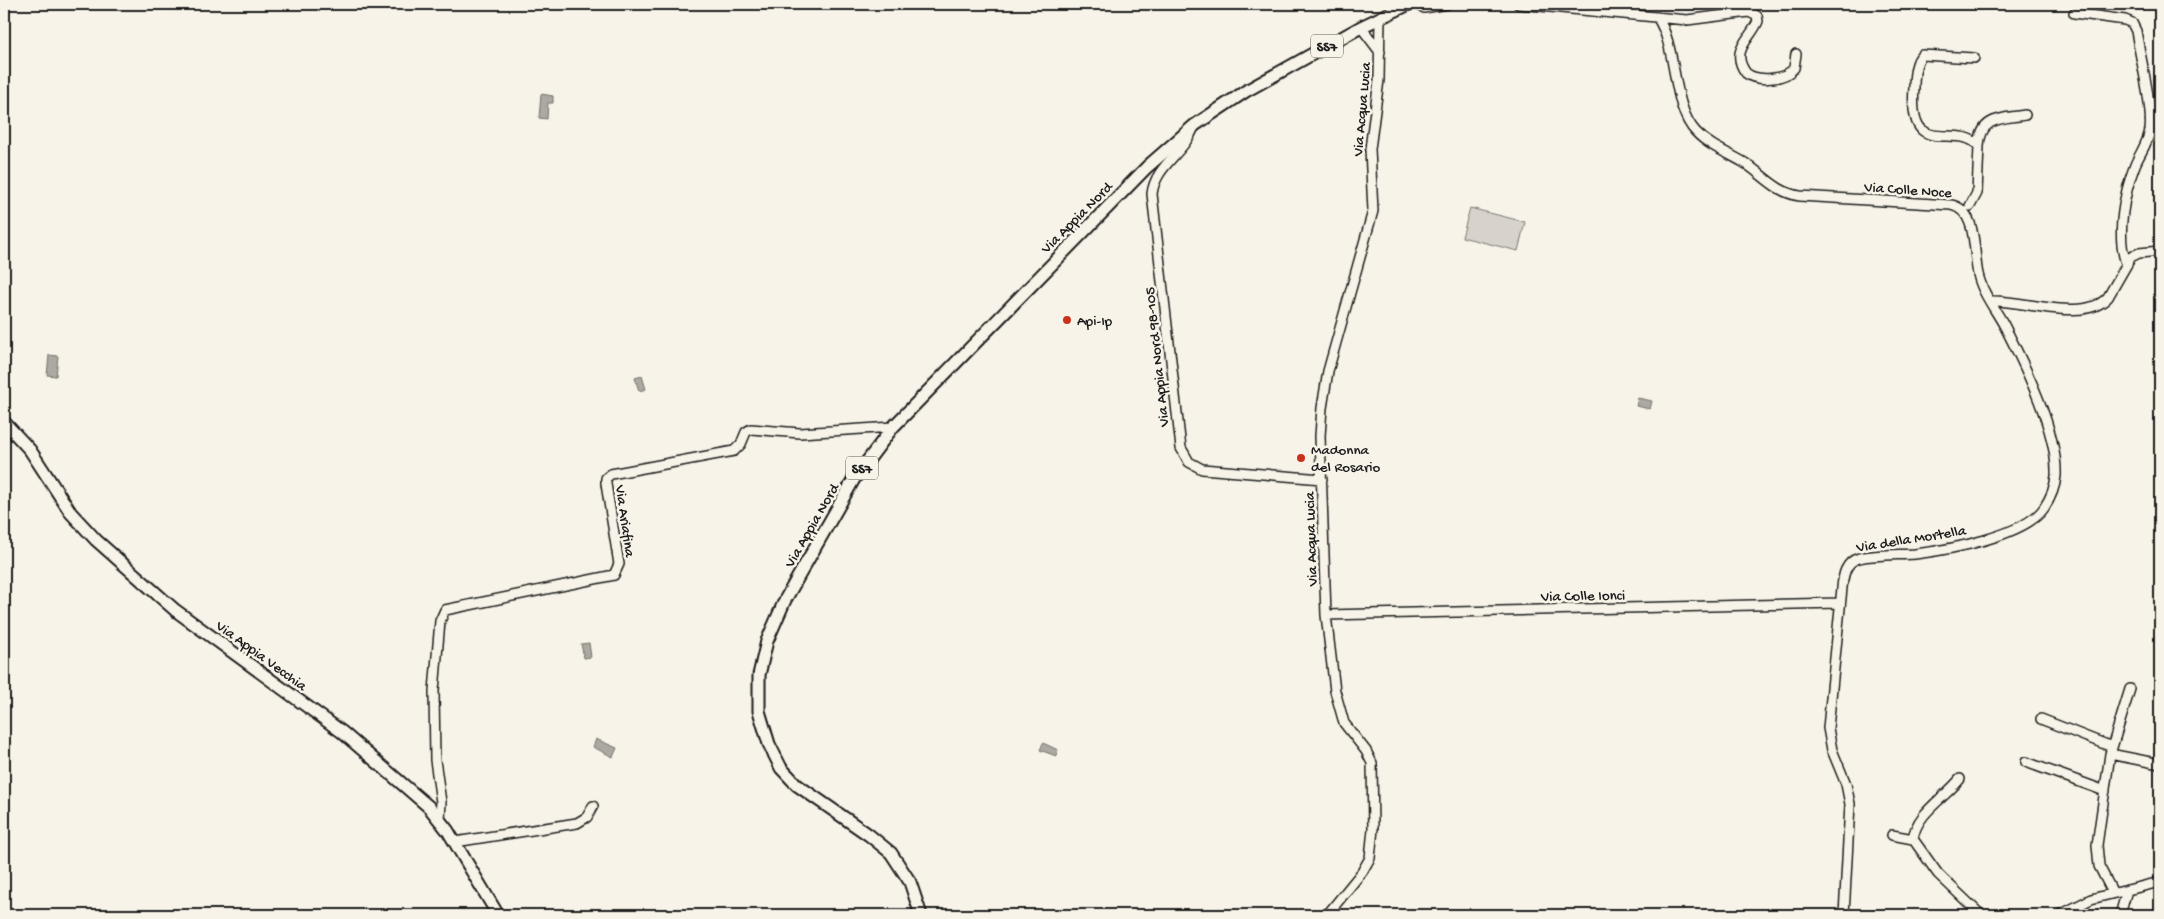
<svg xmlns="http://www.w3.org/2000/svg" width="2164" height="919" font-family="'Gochi Hand',sans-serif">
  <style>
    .green { fill: #d7d3cb; stroke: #7a7874 }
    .water { fill: #aca9a2; stroke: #72716c }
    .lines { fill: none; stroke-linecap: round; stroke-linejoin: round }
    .minor-casing { stroke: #1c1c1c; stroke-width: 12 }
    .major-casing { stroke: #1c1c1c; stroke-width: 15 }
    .minor { stroke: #f7f3e8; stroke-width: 9 }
    .major { stroke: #f7f3e8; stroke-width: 11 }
    .poi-dot { fill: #c8321e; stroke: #f7f3e8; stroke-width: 2 }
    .labels { text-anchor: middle; stroke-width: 5; stroke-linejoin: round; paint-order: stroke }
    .shield { fill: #f7f3e8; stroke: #5e5c59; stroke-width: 1 }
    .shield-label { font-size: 14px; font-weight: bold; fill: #1c1c1c }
    .street-label { font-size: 15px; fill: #1c1c1c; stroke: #f7f3e8 }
    .poi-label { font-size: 15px; fill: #1c1c1c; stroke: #f7f3e8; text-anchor: start }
  </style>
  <rect width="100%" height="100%" fill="#f7f3e8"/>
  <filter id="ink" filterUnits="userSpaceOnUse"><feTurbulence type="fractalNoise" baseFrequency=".02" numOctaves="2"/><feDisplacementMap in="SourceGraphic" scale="10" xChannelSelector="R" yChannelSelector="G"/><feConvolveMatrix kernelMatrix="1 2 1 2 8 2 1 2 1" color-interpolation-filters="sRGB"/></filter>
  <g filter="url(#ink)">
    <path class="green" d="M1470,208L1525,222L1518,251L1462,237Z"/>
    <path class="water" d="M541,94L553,96V103H548L547,119L539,118Z
      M49,355L58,356L56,376L47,375Z
      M642,376L646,389L639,391L635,378Z
      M1638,398L1652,401L1650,409L1636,406Z
      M589,643L591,657L584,658L581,644Z
      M596,739L617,748L613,757L593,747Z
      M1043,743L1058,750L1056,756L1040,750Z"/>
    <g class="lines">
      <defs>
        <path id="minor" d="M1416,4L1424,8L1447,4
          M1518,4L1687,20L1749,12L1757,16L1758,21C1751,39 1729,50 1746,73C1757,82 1785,80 1794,68L1796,54
          M2074,13L2125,20L2132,23L2136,31C2140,56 2153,107 2150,130C2148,143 2140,153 2135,165C2124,193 2116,235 2126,263
          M1657,17C1678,47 1671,106 1696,132C1710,147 1731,154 1748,165C1765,177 1778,193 1800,196L1951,205C1978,210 1973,253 1978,274C1982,293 1996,310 2005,327C2025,366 2058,433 2056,476C2055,488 2050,499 2044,508C2025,536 1948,550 1915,554C1896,555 1877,554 1859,558C1845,562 1843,576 1842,588L1828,728L1832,750L1846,784L1850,804L1844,915
          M1361,27L1380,52
          M1194,127C1184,153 1155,166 1152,194L1181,448L1189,462L1202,469L1322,479
          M1979,146C1981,116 2002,119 2025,115
          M1970,206L1977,193L1979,146C1955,120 1908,163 1914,88C1914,78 1915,62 1922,55L1974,58
          M1990,301C2023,299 2084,324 2108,297L2131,257L2139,253L2160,251
          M1326,615L1840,603
          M2041,719L2112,747
          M2110,754L2160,764
          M2026,762L2105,791
          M440,819L441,802L435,760L434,691L440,621L445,610L614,575L619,564L606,484V478L611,474L734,451L741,444L746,432L751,429L800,433L893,427
          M1892,835L1913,839L1938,874L1981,915
          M1913,839C1916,813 1945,798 1960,779
          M455,842L577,823L587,817L593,806
          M2113,893L2099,866L2097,845L2110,754L2130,689
          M1327,915L1362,872L1370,858L1373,829L1372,763L1366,751L1344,723L1335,691L1326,615L1320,436L1322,408L1328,371L1373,211L1370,149L1379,80L1380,17
          M2060,915L2091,899L2160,882
          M2120,915L2127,890"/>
        <path id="major" d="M4,422L30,450L71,513L96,540L175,610L342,732L429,807L448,831L498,915
          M921,915L910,882L891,853L869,835L797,785L781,768L769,744L759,711V675L767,641L785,600L854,479L893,427L1147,167L1195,125L1246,91L1361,27L1409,4"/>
      </defs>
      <use href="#minor" class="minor-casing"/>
      <use href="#major" class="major-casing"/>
      <use href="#minor" class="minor"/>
      <use href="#major" class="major"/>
    </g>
  </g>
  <g class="poi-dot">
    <circle cx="1067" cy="320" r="5"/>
    <circle cx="1301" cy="458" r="5"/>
  </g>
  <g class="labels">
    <g class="shield">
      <rect x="1311" y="34.5" width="32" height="23" rx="4"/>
      <rect x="846" y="456.5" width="32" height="23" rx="4"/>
    </g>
    <g class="shield-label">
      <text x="1327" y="51">SS7</text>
      <text x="862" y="473">SS7</text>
    </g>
    <g class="street-label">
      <text transform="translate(1361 109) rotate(-85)" y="5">Via Acqua Lucia</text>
      <text transform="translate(1908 189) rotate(4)" y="5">Via Colle Noce</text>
      <text transform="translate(1076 217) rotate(-45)" y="5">Via Appia Nord</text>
      <text transform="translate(1156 357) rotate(-96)" y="5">Via Appia Nord 98-105</text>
      <text transform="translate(626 521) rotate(82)" y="5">Via Ariafina</text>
      <text transform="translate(811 525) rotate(-60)" y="5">Via Appia Nord</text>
      <text transform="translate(1911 538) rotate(-9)" y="5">Via della Mortella</text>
      <text transform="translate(1310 539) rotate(-92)" y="5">Via Acqua Lucia</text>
      <text transform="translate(1583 595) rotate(-1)" y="5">Via Colle Ionci</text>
      <text transform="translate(262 655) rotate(36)" y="5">Via Appia Vecchia</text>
    </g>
    <g class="poi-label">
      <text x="1077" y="325">Api-Ip</text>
      <text x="1311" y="454">Madonna<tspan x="1311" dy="17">del Rosario</tspan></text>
    </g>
  </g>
  <rect width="2164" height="919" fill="none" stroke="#f7f3e8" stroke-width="20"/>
  <rect x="10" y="10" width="2144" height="899" fill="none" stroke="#1c1c1c" stroke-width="2" filter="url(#ink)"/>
</svg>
